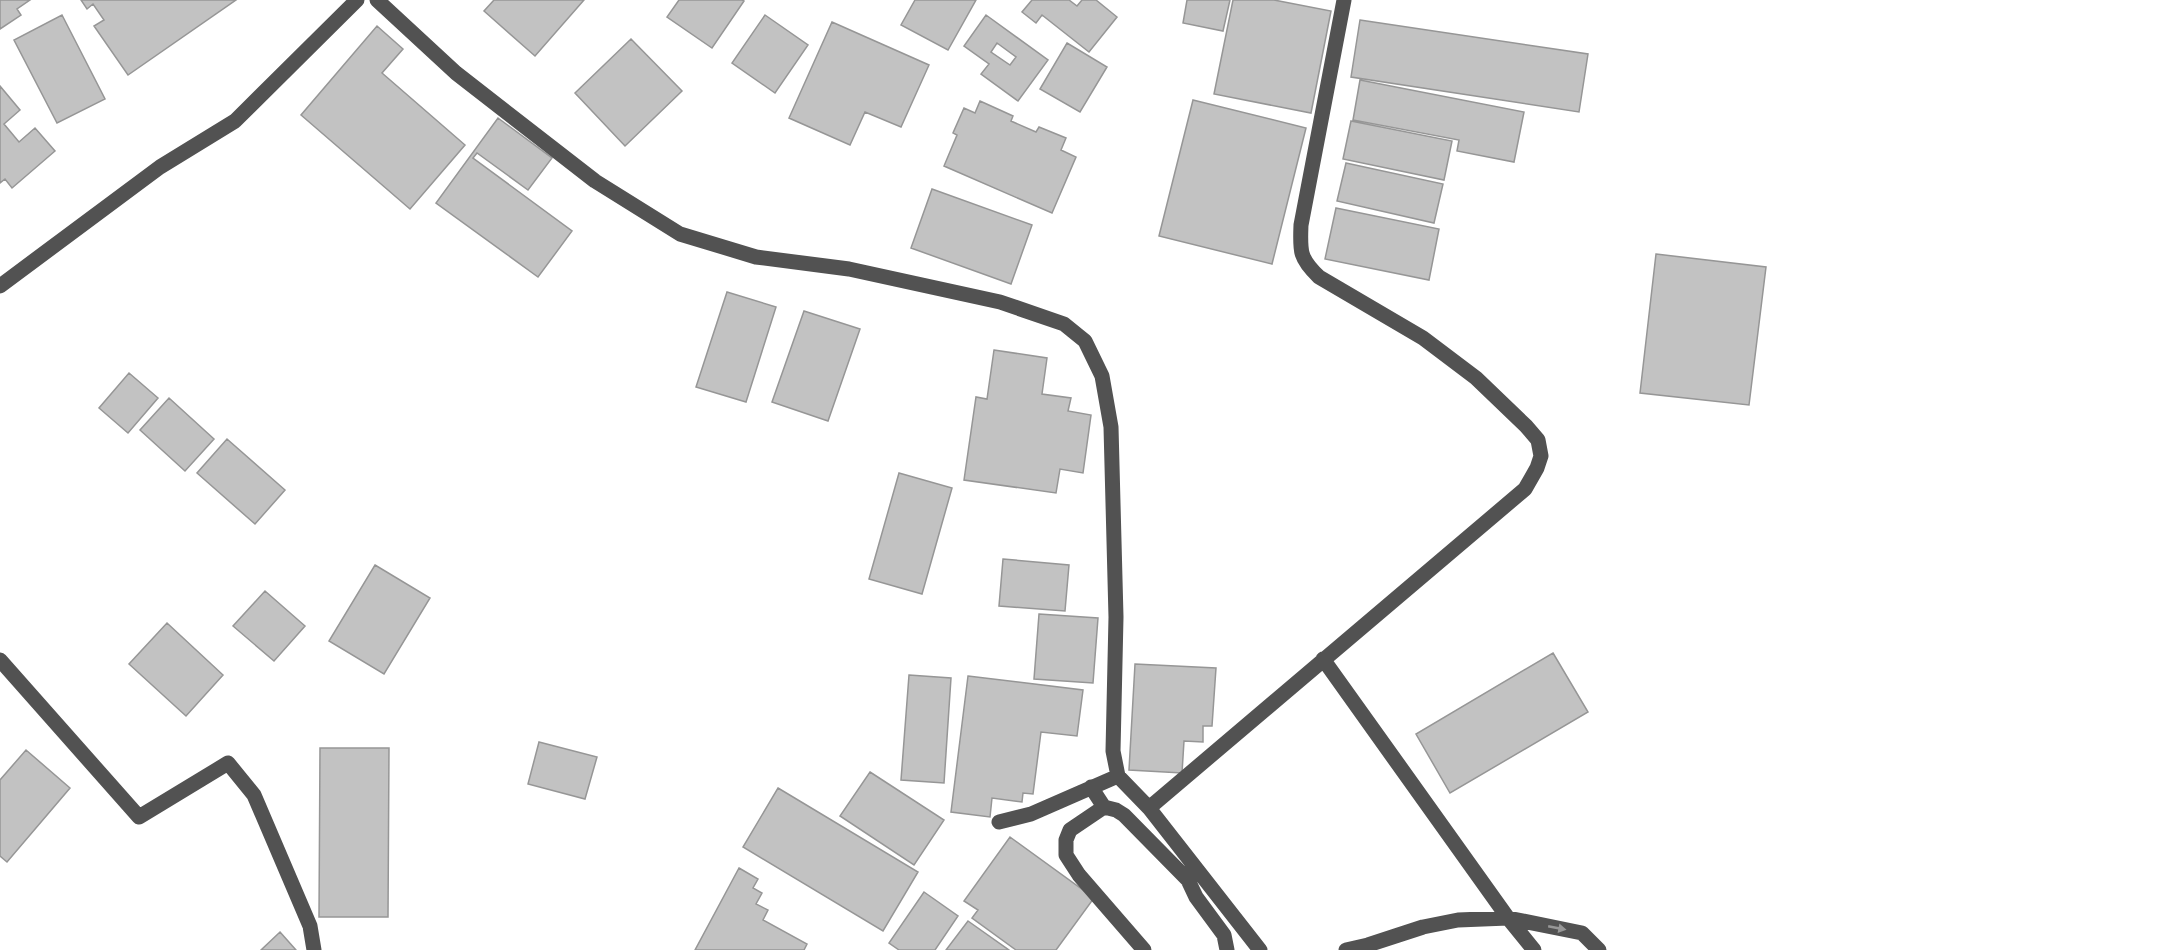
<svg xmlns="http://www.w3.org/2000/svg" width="2170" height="950" font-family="Karla,sans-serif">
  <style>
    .building { fill: #c2c2c2; stroke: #969696; stroke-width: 1.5; fill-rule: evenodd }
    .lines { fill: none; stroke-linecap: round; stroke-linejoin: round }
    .minor { stroke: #525252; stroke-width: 15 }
    .oneway { fill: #979797 }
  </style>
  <rect width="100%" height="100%" fill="#fff"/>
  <path class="building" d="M0,0H30L17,9L21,15L0,29Z
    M81,0H236L128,75L94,26L104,20L93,4L87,9Z
    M494,0H584L535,56L484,11Z
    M679,0H742L744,1L712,48L667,17Z
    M915,0H976L948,50L901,25Z
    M1032,0H1069L1077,6L1082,0H1096L1117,17L1089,52L1042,15L1036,23L1022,12Z
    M1187,0H1230L1223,31L1183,23Z
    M1233,0H1274L1331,11L1311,113L1214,94Z
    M62,15L105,99L57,123L14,40Z
    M765,15L808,45L775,93L732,63Z
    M986,15L1048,60L1018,101L981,74L989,64L964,46ZM997,43L1016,57L1010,65L991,52Z
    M1360,20L1588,54L1579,112L1351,77Z
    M832,22L929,65L901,127L865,112L850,145L789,118Z
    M377,26L403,49L382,73L465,145L410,209L301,115Z
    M631,39L682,91L625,146L575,93Z
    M1067,43L1107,67L1080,112L1040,89Z
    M1360,80L1524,112L1514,162L1457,151L1459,140L1353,120Z
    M0,86L20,110L4,124L19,142L35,128L55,151L12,188L5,179L0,183Z
    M1193,100L1306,128L1272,264L1159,236Z
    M980,101L1013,116L1011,121L1036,132L1039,127L1066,138L1061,150L1076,157L1052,213L944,166L957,135L953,133L964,108L975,113Z
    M498,118L552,158L528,190L477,153L473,158L572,231L538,277L436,203Z
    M1351,121L1452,141L1444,180L1343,159Z
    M1346,163L1443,184L1434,223L1337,201Z
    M932,189L1032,225L1011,284L911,248Z
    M1336,208L1439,229L1429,280L1325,259Z
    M1656,254L1766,267L1749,405L1640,393Z
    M727,292L776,307L746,402L696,387Z
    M804,311L860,329L828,421L772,402Z
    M994,350L1047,358L1042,394L1071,398L1068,411L1091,415L1083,473L1060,469L1056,493L964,480L976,397L987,399Z
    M129,373L158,398L128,433L99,408Z
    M169,398L214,439L185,471L140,430Z
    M227,439L285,490L255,524L197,473Z
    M899,473L952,488L922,594L869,579Z
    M1003,559L1069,565L1065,611L999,606Z
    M375,565L430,598L384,674L329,641Z
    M265,591L305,626L274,661L233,626Z
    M1039,614L1098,618L1093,683L1034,679Z
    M167,623L223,675L186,716L129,664Z
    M1553,653L1588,712L1450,793L1416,734Z
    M1135,664L1216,668L1212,726H1203V742L1184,741L1182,773L1129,770Z
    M909,675L951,678L944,783L901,780Z
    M968,676L1083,690L1077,736L1041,732L1033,794L1023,793L1022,802L992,798L990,817L951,812Z
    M539,742L597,757L585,799L528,784Z
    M320,748H389L388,917H319Z
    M26,750L70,788L7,862L0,856V780Z
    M870,772L944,820L914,865L840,816Z
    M778,788L918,872L883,931L743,847Z
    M1010,837L1094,898L1056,950H1016L972,918L978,910L964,901Z
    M739,868L758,879L753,888L762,893L756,904L768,910L763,920L807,944L804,950H695Z
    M924,892L958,916L935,950H899L889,943Z
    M968,921L1009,950H946Z
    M280,932L296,950H261Z"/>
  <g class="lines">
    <path class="minor" d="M377,0L456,73L595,181L680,234L756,257L849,269L1000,302L1064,324L1085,341L1102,376L1111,427L1116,617L1113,751L1118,776L1149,808L1260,950
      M0,286L160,167L235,121L357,0
      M1323,659L1508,918L1534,950
      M0,660L139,817L228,763L254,795L310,926L314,950
      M1091,787L1104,807L1070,830L1066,840V855L1079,875L1144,950
      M1104,807L1116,810L1124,815L1188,880L1196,897L1224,935L1227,950
      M1149,808L1525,489L1537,468L1541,456L1538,440L1526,426L1476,378L1423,338L1319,277C1299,258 1300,251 1301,225L1344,0
      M999,822L1031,814L1118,776
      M1346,950L1368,945L1423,927L1458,920L1508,918L1582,933L1599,950"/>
  </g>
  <defs><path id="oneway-solid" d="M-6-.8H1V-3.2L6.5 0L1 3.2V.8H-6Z" transform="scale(1.5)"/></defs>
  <use class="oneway" href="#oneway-solid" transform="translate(1557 928) rotate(11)"/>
</svg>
